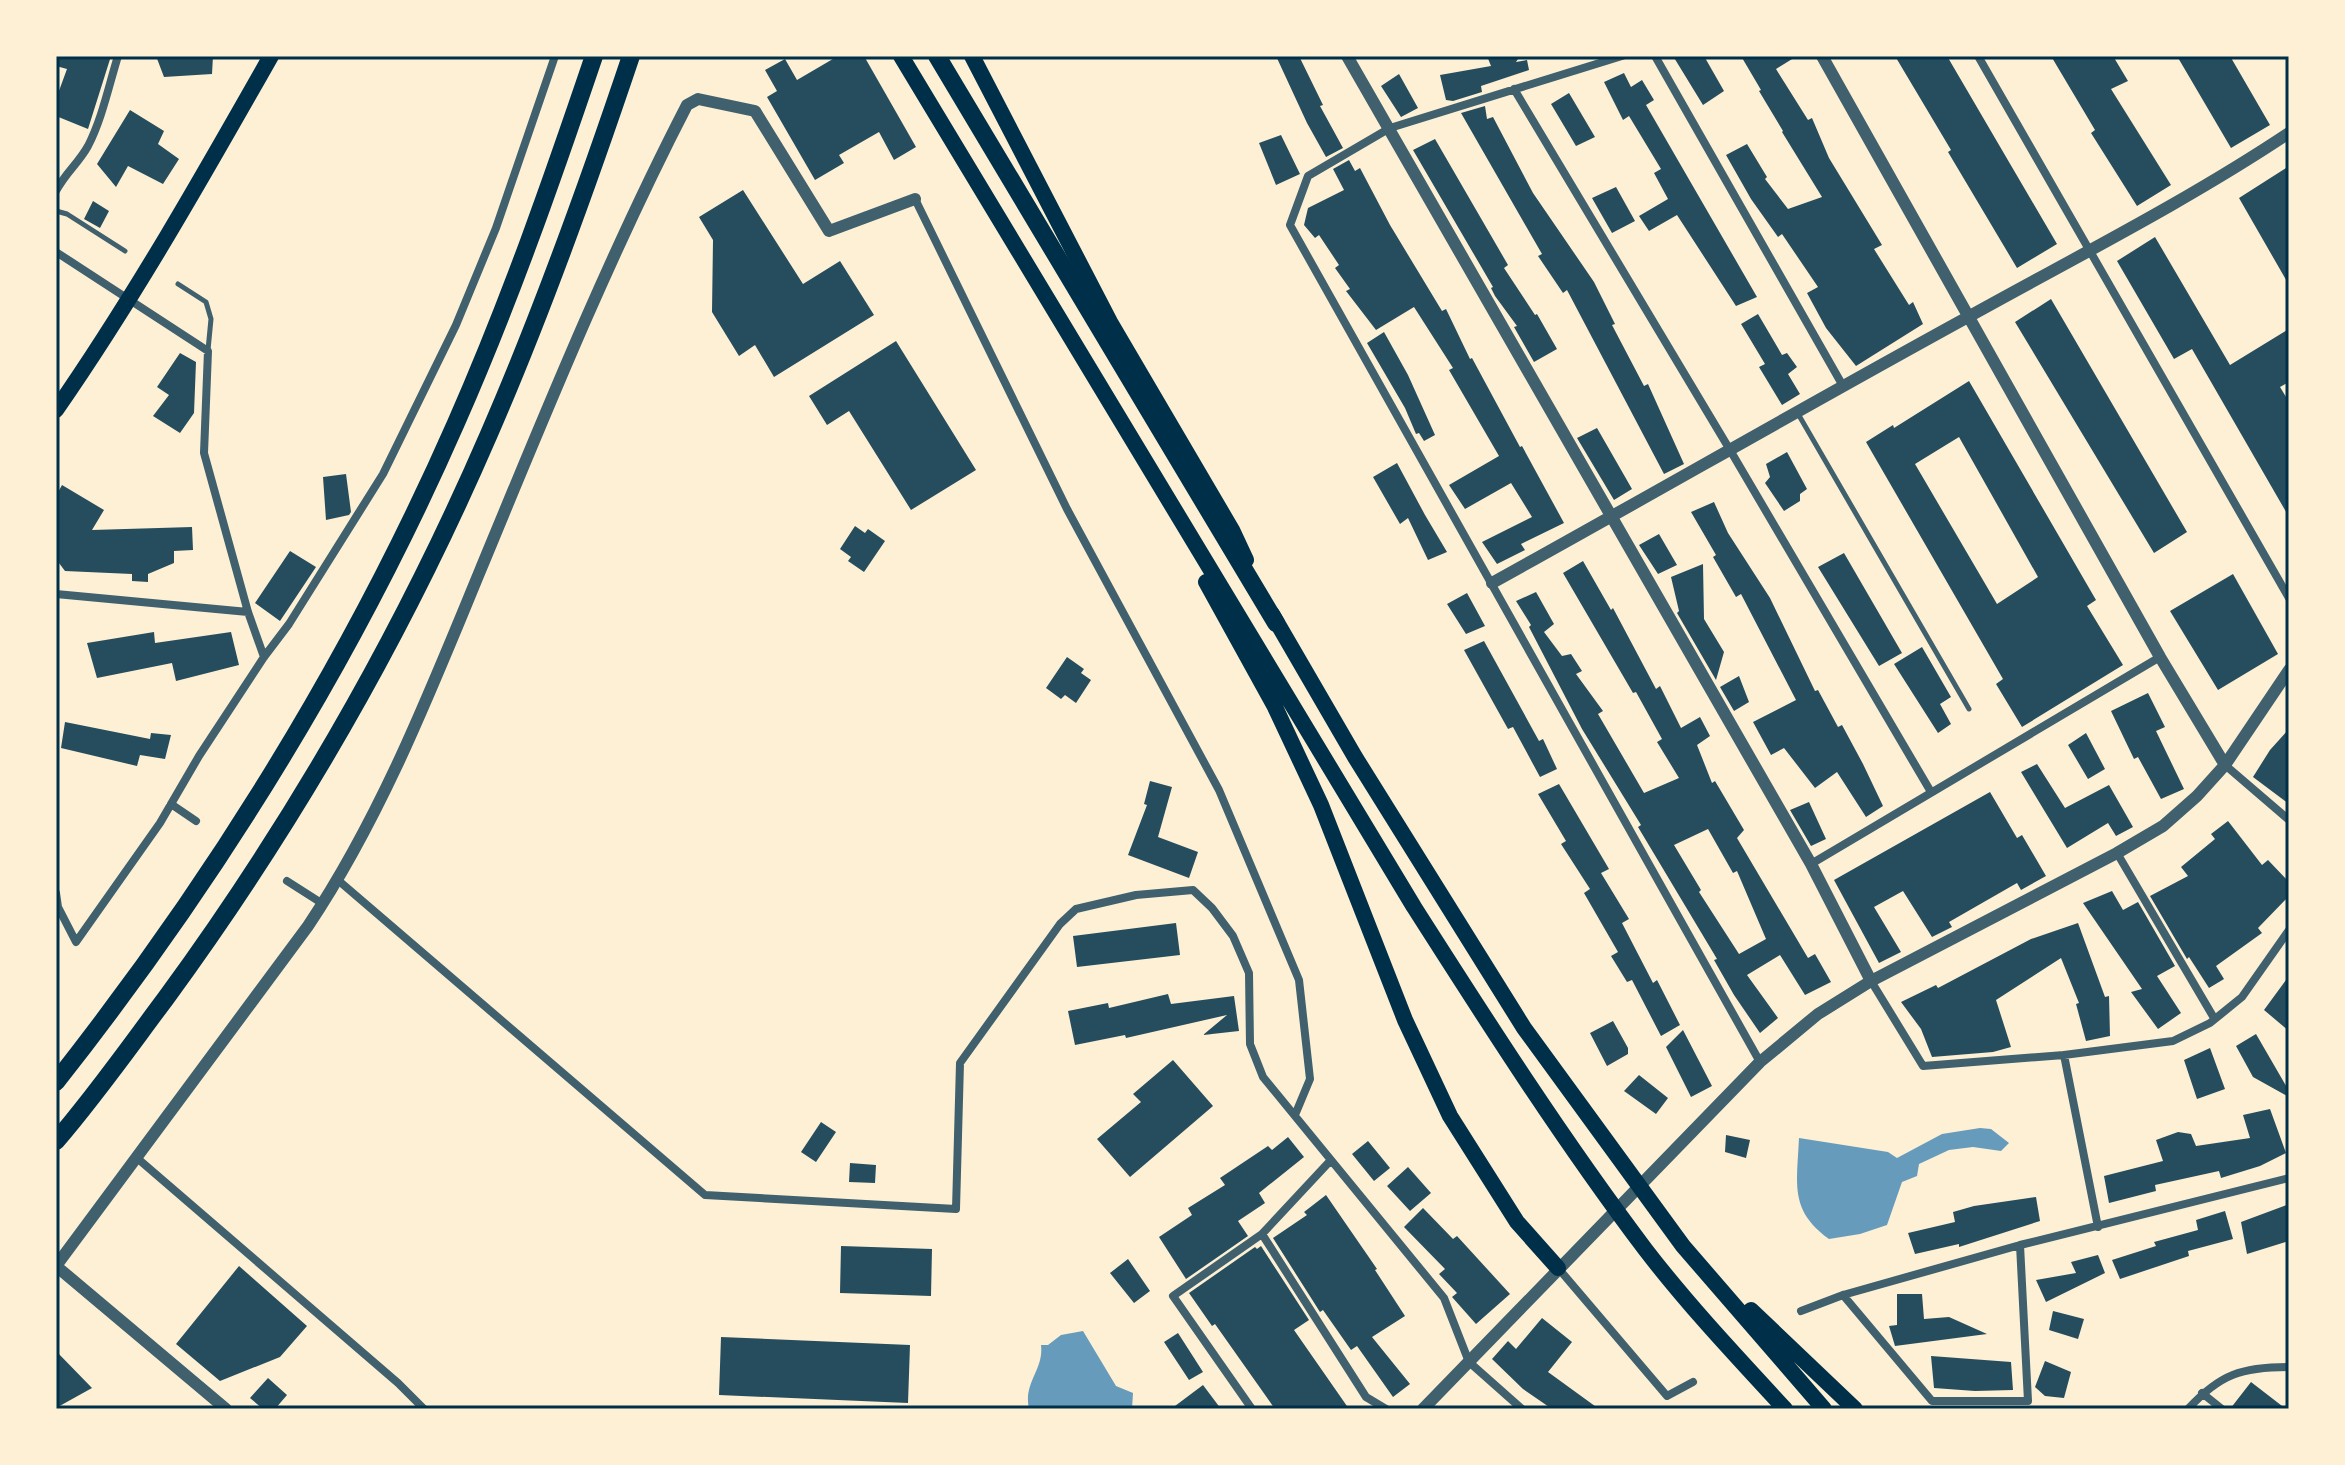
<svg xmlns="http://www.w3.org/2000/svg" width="2345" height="1465" font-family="'Alegreya Sans',sans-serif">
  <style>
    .water { fill: #669bbc }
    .building { fill: #264d5e; fill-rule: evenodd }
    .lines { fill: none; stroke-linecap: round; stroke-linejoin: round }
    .service { stroke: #3f606c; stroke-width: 5 }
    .minor { stroke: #3f606c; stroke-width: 8 }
    .tertiary { stroke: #3f606c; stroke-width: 12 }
    .primary { stroke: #003049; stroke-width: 16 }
    .trunk { stroke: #003049; stroke-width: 16 }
    .motorway { stroke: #003049; stroke-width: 18 }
    .neatline { fill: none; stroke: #003049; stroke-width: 3 }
  </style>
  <rect width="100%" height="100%" fill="#fdf0d5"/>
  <path class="water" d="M1980,1128L1991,1129L2009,1143L2001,1151L1973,1147L1949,1150L1919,1164L1917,1176L1902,1182L1887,1225L1860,1234L1829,1239C1789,1210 1797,1184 1799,1138L1888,1152L1897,1158L1942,1134Z
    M1083,1331L1116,1386L1133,1393L1132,1409H1029C1023,1382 1044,1370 1041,1345H1048L1061,1335Z"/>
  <path class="building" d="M56,56H111L88,129L56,116V99L67,69L56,66Z
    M156,56H213L212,74L164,77Z
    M838,56H864L916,147L894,160L879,132L839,155L844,163L815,180L767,97L777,91L765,70L785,59L797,80Z
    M1276,56H1299L1323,105L1320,106L1343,148L1326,157L1307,123Z
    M1487,56H1520L1516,62L1527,60L1529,70L1481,86L1482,92L1453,101L1446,100L1440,75L1491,66Z
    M1673,56H1704L1724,91L1703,105Z
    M1741,56H1797L1776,69L1808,120L1812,118L1829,158L1882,245L1874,249L1909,305L1913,302L1923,324L1856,366L1826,328L1807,293L1818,287L1782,234L1778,237L1751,199L1726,155L1747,144L1767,177L1765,179L1788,209L1822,197L1782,132L1783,131L1759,91L1761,90Z
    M1895,56H1947L2057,244L2017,268L1948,152L1951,150Z
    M2051,56H2113L2128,81L2111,89L2171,185L2137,206L2091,133L2095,130Z
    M2177,56H2230L2270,125L2231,148Z
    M1624,73L1631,87L1642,80L1654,100L1646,105L1757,297L1736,306L1677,215L1649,231L1639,216L1668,199L1654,173L1661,169L1629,116L1623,120L1604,82Z
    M1399,74L1418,108L1401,117L1381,86Z
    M1569,93L1595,137L1576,146L1551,104Z
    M1485,106L1487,119L1493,117L1533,193L1594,282L1615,324L1612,325L1644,386L1648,384L1684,464L1664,474L1567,290L1563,293L1538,256L1542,254L1461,113Z
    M130,110L164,131L158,144L179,159L163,184L128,166L116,187L97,164Z
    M1281,135L1300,174L1276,185L1259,143Z
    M1435,139L1508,265L1504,268L1535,315L1537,314L1557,349L1534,362L1514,327L1517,326L1495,296L1491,288L1493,287L1413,150Z
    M1349,160L1355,171L1360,168L1390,225L1442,311L1446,309L1470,359L1472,358L1520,447L1522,446L1564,523L1521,544L1525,550L1497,564L1482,542L1532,517L1511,483L1465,509L1449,485L1499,456L1449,370L1453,368L1414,307L1376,330L1346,291L1350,289L1335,268L1339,265L1319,235L1315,238L1304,225L1308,208L1344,190L1333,169Z
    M2289,166V285L2239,198Z
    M1616,187L1635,221L1612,233L1592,198Z
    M743,190L803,284L840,261L874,315L774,377L755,345L739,356L712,312L713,240L699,217Z
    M93,201L109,211L100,228L84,219Z
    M2155,237L2230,365L2289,329V382L2280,387L2289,402V517L2192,349L2174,359L2117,261Z
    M2051,299L2187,532L2154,553L2015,322Z
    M1758,314L1782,355L1787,353L1797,367L1788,374L1800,394L1782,405L1759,367L1765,364L1741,324Z
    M1384,332L1408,375L1435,435L1424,441L1419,433L1416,434L1405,408L1367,343Z
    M896,341L976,470L911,510L849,411L827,425L809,396Z
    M180,353L196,362L194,413L180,433L153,416L169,395L157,387Z
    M1969,381L2096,600L2087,606L2123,665L2022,727L1996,684L2003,679L1866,442L1893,425L1894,428ZM1959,437L2038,577L1997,604L1915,464Z
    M1597,428L1632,489L1614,500L1577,438Z
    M1787,452L1807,489L1800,494V501L1784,511L1765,483L1770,477L1766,464Z
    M1397,463L1425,515L1447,552L1428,560L1408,518L1400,524L1373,477Z
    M346,474L351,512L349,515L326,520L323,477Z
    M62,485L104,510L92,530L192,527L193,550L174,551V563L148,574V582L132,581V574L65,571L56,559V496Z
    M1714,502L1728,533L1770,598L1815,691L1818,690L1838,727L1842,725L1863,764L1883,806L1866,817L1837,772L1815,788L1784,748L1771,755L1753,722L1796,700L1741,594L1736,597L1713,557L1716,555L1691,512Z
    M855,526L865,533L868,529L885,541L864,572L848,561L851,557L840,549Z
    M1659,534L1677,565L1658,574L1639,545Z
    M290,551L316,567L280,621L255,603Z
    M1844,553L1902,653L1879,666L1818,567Z
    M1583,561L1611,610L1613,608L1656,689L1660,686L1681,728L1700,717L1710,736L1697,745L1712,783L1715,781L1744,830L1737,838L1808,958L1815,954L1831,982L1805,995L1780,955L1747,975L1778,1018L1760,1033L1734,995L1714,960L1717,959L1638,827L1641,825L1582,729L1529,627L1531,625L1516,601L1536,592L1554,624L1544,632L1562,656L1571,654L1582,671L1576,674L1603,711L1598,714L1644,793L1679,778L1657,742L1662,739L1636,692L1633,693L1563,573ZM1708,829L1733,873L1737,871L1766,939L1739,954L1699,892L1701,890L1674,845Z
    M1703,564L1704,619L1724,652L1716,680L1677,613L1679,611L1671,577Z
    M2233,574L2278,654L2218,690L2170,611Z
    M1467,593L1485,626L1466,634L1447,604Z
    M154,632L155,643L231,632L239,665L176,681L172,663L97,678L87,643Z
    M1484,641L1539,741L1543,739L1557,769L1540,777L1513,727L1508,729L1464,650Z
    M1922,647L1951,697L1940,704L1951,724L1938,733L1894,664Z
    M1067,657L1084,669L1081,673L1091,680L1076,703L1065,695L1061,699L1046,688Z
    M1739,676L1749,702L1734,711L1720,687Z
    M2148,693L2165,727L2156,731L2184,789L2161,799L2138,757L2134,759L2111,711Z
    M65,722L150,739L151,733L171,735L165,759L140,755L137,766L61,748Z
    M2289,729V804L2253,777L2270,750Z
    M2086,733L2105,769L2088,779L2068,745Z
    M2037,764L2065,808L2109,785L2133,827L2116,836L2108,823L2067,848L2021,772Z
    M1150,781L1172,787L1158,837L1198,852L1189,878L1128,855L1147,805L1144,804Z
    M1559,784L1609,869L1601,873L1629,919L1622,923L1653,983L1657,980L1680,1025L1661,1036L1632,980L1627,982L1611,956L1618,952L1584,893L1590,889L1561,844L1566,841L1538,794Z
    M1990,792L2017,838L2022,835L2046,876L2021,890L2017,883L1949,922L1952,927L1932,937L1903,891L1874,907L1901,952L1879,963L1834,880Z
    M1809,802L1826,839L1811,846L1790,810Z
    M2228,821L2262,865L2268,860L2289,882V896L2258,928L2262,933L2216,966L2224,979L2209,988L2189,957L2187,959L2150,896L2188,876L2181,867L2215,839L2211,834Z
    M2112,891L2123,910L2138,902L2175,966L2157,976L2181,1013L2158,1029L2131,992L2142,989L2083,903Z
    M1176,923L1180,955L1077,967L1073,936Z
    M2078,923L2105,997L2109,996L2110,1036L2086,1041L2076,1004L2079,1003L2061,958L1996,1000L2011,1047L1993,1052L1932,1057L1921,1029L1901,1002L1936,985L1938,988L2031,939Z
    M2289,976V1031L2264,1010Z
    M1168,994L1171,1004L1234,996L1239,1031L1203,1035L1227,1015L1126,1038L1125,1035L1075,1045L1068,1011L1108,1003L1109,1008Z
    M1613,1021L1628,1048V1054L1607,1066L1590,1033Z
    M1683,1030L1712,1086L1691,1097L1666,1047Z
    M2256,1034L2289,1091V1097L2253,1077L2236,1046Z
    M2210,1048L2225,1089L2197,1099L2184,1060Z
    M1173,1060L1213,1106L1130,1177L1097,1139L1141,1102L1133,1094Z
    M1639,1075L1668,1098L1656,1114L1624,1091Z
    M2270,1109L2286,1153L2260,1166L2221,1178L2219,1171L2155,1185L2156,1191L2109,1203L2104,1176L2163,1161L2156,1140L2178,1132L2191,1134L2196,1146L2250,1138L2243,1115Z
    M821,1122L836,1132L816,1162L801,1152Z
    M1726,1135L1750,1140L1746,1158L1725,1152Z
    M1288,1137L1304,1157L1259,1193L1265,1203L1238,1221L1248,1236L1186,1279L1159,1237L1192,1215L1188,1208L1225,1185L1220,1178L1268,1146L1272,1150Z
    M1368,1141L1390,1168L1374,1181L1352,1154Z
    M850,1163L876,1165L875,1183L849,1182Z
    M1408,1167L1431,1193L1410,1211L1387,1186Z
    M1326,1195L1377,1269L1375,1270L1405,1316L1372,1337L1410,1384L1393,1397L1357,1346L1351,1350L1323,1310L1320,1312L1273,1238L1307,1215L1304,1212Z
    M2036,1197L2040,1221L1959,1247V1244L1915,1254L1908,1233L1955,1222L1953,1212L1974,1206Z
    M2289,1204V1241L2247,1254L2241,1222Z
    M1423,1208L1453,1239L1457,1236L1510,1294L1476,1324L1452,1297L1457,1293L1439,1274L1445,1269L1404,1227Z
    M2225,1211L2233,1239L2188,1251L2189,1256L2120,1279L2112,1260L2156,1246L2154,1242L2198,1230L2196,1220Z
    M841,1246L932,1249L931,1296L840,1293Z
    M1261,1246L1309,1320L1294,1330L1349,1409H1275L1215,1324L1212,1326L1189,1293L1255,1247L1257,1249Z
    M2098,1255L2105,1273L2046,1302L2036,1280L2076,1273L2071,1262Z
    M1128,1259L1150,1291L1134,1303L1110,1273Z
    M239,1266L307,1326L280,1357L220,1381L176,1344Z
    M1897,1294H1922L1924,1319L1949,1317L1987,1334L1895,1346L1889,1326L1897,1325Z
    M2053,1311L2084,1319L2078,1339L2049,1330Z
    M1542,1318L1572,1342L1548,1372L1599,1409H1552L1523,1389L1492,1359L1508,1341L1516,1349Z
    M1178,1333L1203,1372L1189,1380L1164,1342Z
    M721,1337L910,1345L908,1403L719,1395Z
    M56,1351L92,1388L56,1408Z
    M1931,1356L2011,1362L2013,1390L1975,1391L1934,1388Z
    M2045,1361L2071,1372L2064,1398L2045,1396L2035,1387Z
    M268,1378L287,1395L275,1409H263L250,1398Z
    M2251,1382L2286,1409H2230Z
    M1203,1385L1221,1409H1171Z"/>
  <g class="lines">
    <path class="service" d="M56,211L67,214L125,251
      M178,284L206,302L211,319L208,350
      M1797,412L1969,709"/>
    <path class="minor" d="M1622,56L1390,128L1308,176L1290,225L1760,1062
      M1655,56L1843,386
      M1978,56L2289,598
      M1514,89L1730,450L1931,792
      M56,191C66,172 78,164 88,146C102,119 109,85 118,56
      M915,199L1067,509L1219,790L1299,980L1310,1079L1295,1115
      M56,252L208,351L204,453L248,612L264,657
      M56,594L248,612
      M2225,765L2289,820
      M171,804L196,821
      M2117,853L2214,1018
      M1811,864L2160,657
      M287,881L323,904
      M339,881L705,1195L956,1209L960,1063L1060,924L1076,909L1136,895L1193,890L1212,908L1233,936L1249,973L1250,1044L1263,1077L1444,1298L1469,1362L1522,1409
      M56,893L58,907L76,942L160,823L199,756L264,657L289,624L383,474L456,325L496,228L555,56
      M1871,981L1923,1066L2064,1055L2173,1041L2210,1023L2242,997L2289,930
      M2064,1055L2098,1227
      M137,1158L398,1383L424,1409
      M1262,1234L1366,1397L1386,1409
      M1558,1268L1667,1396L1693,1382
      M1843,1295L1932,1401H2028L2020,1245
      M1801,1311L1843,1295L2020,1245L2289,1178
      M2202,1393L2222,1409
      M1252,1409L1173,1296L1262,1234L1331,1160
      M2188,1409C2220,1374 2242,1367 2289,1367"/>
    <path class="tertiary" d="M1347,56L1811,864L1871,981
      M1822,56L2160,657L2225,765
      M1492,583C1651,495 1809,404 1968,317C2076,257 2187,201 2289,133
      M56,1266L308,926C381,817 430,692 480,571C545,414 609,256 687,105L698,99L755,111L829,231L915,199
      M56,1266L226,1409
      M1423,1409L1760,1062L1818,1014L1871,981L2117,853L2163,826L2197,796L2225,765L2289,670"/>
    <path class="primary" d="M56,410C135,296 203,176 271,56"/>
    <path class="trunk" d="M901,56L1414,907C1488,1023 1562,1139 1645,1249C1688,1305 1737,1357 1785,1409
      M972,56L1110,322L1232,530L1246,560
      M1206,582L1275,707L1321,805L1405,1020L1450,1116L1517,1222L1558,1268
      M1272,614L1355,757L1524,1028L1683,1246L1824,1409
      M1751,1310L1855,1409"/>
    <path class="motorway" d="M937,56L1276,623
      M56,1082C216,879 352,660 456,423C509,303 552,180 594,56
      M56,1141C95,1096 130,1046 166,998C294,823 403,633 489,434C543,310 588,184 631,56"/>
  </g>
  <rect width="2345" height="1465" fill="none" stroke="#fdf0d5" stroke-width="116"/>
  <rect x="58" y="58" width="2229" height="1349" class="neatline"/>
</svg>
